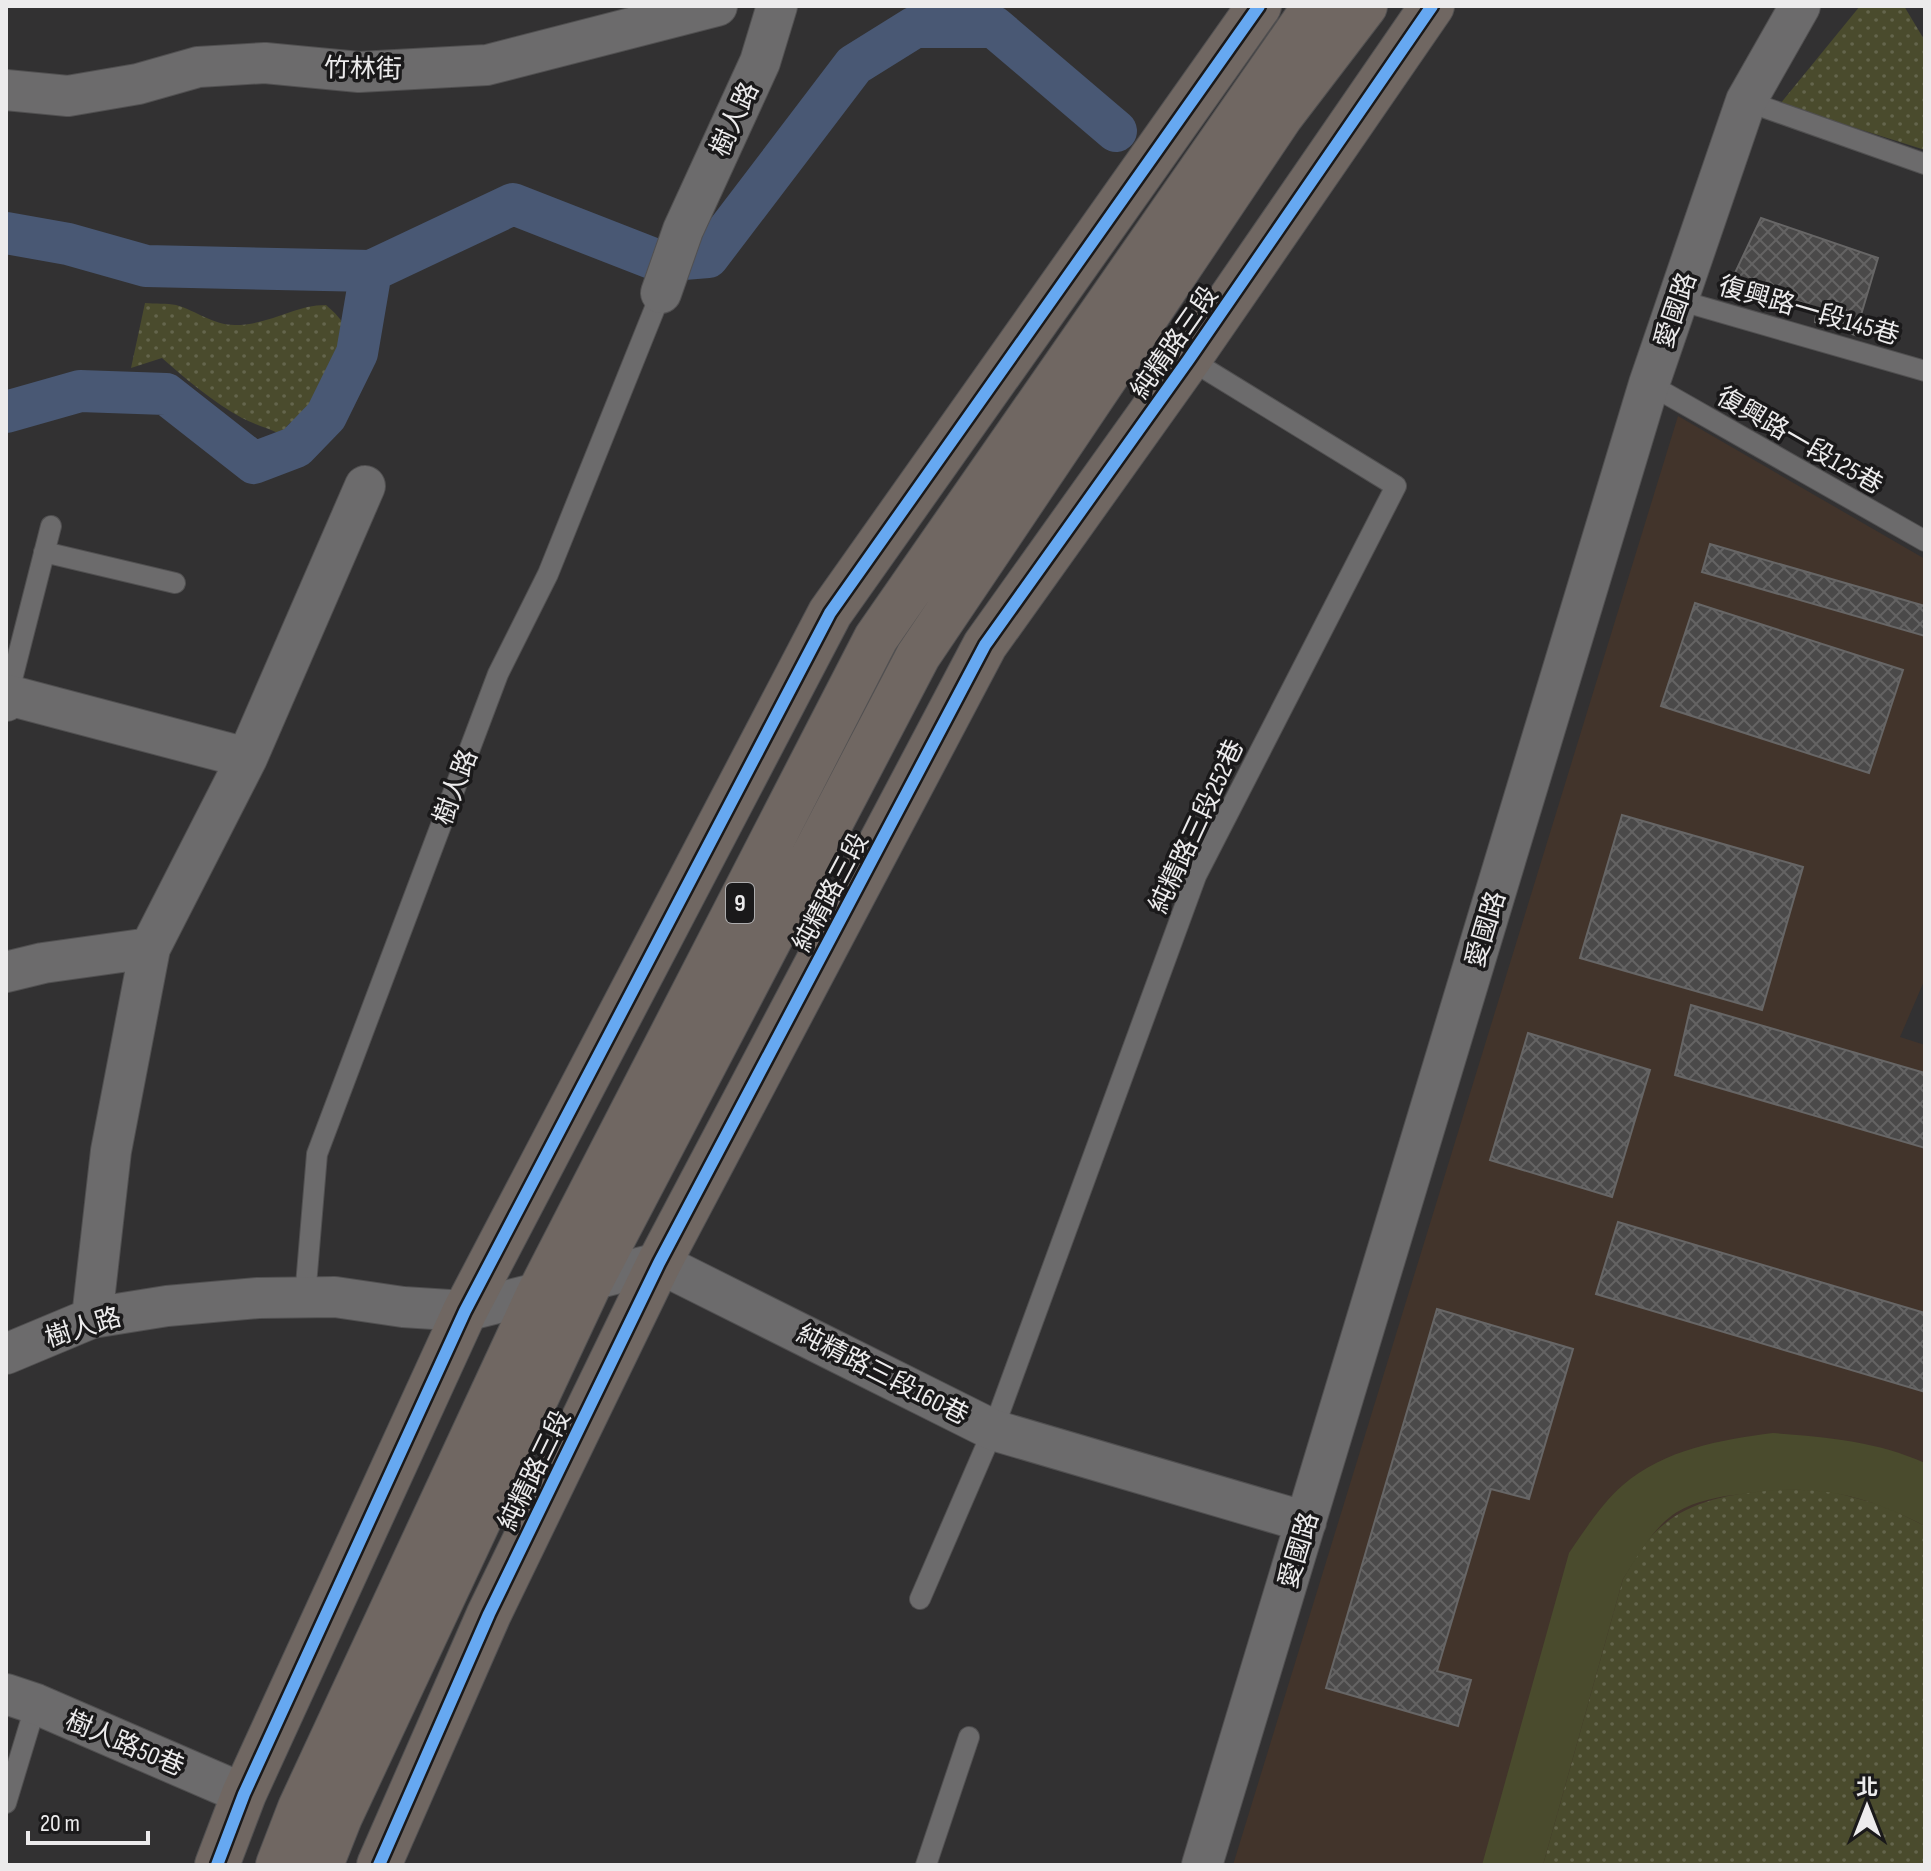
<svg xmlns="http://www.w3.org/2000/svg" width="1931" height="1871" font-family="'Sofia Sans Condensed','Noto Sans TC',sans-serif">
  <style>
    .education { fill: #42342b }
    .green { fill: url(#green-dots) }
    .pitch { fill: #4a4b2d }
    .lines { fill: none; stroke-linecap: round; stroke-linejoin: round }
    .canal { stroke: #495874; stroke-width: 42 }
    .building { fill: url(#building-cross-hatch); stroke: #676666; stroke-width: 2 }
    .lane-casing { stroke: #515051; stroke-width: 22 }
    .street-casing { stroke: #515051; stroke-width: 42 }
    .primary-casing { stroke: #515051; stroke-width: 46 }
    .lane { stroke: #6c6b6c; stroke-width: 20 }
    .street { stroke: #6c6b6c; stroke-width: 40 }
    .primary { stroke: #706762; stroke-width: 44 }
    .cycleway-casing { stroke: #1a191a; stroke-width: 17 }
    .cycleway { stroke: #66a8f1; stroke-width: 12 }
    .labels { text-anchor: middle; stroke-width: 7; stroke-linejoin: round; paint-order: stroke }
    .shield { fill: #1a191a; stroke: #adacad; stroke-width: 2 }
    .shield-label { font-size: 24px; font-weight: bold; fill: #ecebec }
    .street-label { font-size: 26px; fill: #ecebec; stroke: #1a191a }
  </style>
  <defs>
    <pattern id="green-dots" width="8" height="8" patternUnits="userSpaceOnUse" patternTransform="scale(2)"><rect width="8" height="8" fill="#4a4b2d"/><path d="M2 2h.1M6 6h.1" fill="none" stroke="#64654c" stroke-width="1.8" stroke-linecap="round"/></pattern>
    <pattern id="building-cross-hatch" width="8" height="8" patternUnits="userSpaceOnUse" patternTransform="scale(2)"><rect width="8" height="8" fill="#4a4949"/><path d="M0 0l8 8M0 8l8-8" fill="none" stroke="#646363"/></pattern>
  </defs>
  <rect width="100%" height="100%" fill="#323132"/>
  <path class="education" d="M1678,416L1925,559V979L1900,1037L1925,1045V1865H1233Z"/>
  <path class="green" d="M1860,6H1904L1925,41V150L1780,104Z
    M145,303C155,304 167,303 176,305C197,311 213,325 235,325C270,325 294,305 326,305C334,312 343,320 346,330C352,347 322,398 309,410C298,419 287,421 282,435C269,428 255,425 242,418C213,402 187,380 162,358L131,368Z
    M1772,1489L1826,1490L1885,1506L1925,1526V1865H1543L1623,1579C1631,1566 1638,1552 1647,1541C1681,1501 1723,1496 1772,1489Z"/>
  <path class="pitch" d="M1773,1433C1825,1437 1877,1441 1925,1463V1526C1861,1493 1814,1483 1742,1494C1721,1496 1695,1501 1677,1512C1653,1527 1638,1556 1623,1579L1543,1865H1482L1569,1553C1585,1530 1601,1504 1623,1485C1665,1449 1720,1440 1773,1433Z"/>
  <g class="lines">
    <path class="canal" d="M6,233L68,244L146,266L371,271
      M6,412L80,391L166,394L254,463L296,447L326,416L357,353L371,271L513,204L659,261L708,257L854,65L915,27H994L1116,131"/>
  </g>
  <path class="building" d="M1761,218L1878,258L1855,335L1815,322L1817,308L1786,297L1781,312L1765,305L1767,284L1754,280L1744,296L1726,292Z
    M1710,544L1925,606V636L1702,572Z
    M1695,603L1903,670L1869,773L1661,706Z
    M1622,815L1803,867L1762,1010L1580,958Z
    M1691,1005L1925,1073V1148L1675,1075Z
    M1528,1033L1650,1070L1612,1197L1490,1160Z
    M1618,1222L1925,1313V1392L1596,1294Z
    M1437,1309L1573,1349L1529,1499L1491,1489L1437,1671L1471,1680L1458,1726L1326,1688Z"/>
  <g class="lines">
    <defs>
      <path id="lane" d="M1746,101L1925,164
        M1678,300L1925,371
        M1649,384L1925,541
        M44,552L175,583
        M8,695L51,526
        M305,1297L317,1154L498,674L548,574L661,293
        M920,1599L993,1430L1196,876L1396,486L1189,359
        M6,1803L36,1704
        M926,1865L969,1737"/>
      <path id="street" d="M6,90L68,96L138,84L198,67L265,63L359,72L487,65L717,6
        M661,293L683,230L760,62L777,6
        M6,701L8,695L247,758L365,486
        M6,972L43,963L150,948
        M92,1318L111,1151L150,948L247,758
        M6,1354L92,1318L167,1306L258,1298L335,1297L403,1307L465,1311L659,1263L993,1430L1306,1522
        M6,1694L36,1704L244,1794
        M1202,1865L1649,384L1746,101L1800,6"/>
      <path id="primary" d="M217,1865L244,1794L465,1311L830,613L1259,6
        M278,1865L300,1808L539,1293L876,638L1315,6
        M321,1865L340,1817L591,1281L918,656L1281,116L1365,6
        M379,1865L489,1614L659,1263L985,645L1189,359L1432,6"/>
    </defs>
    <use href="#lane" class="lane-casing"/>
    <use href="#street" class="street-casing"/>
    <use href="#primary" class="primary-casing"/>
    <use href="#lane" class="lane"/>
    <use href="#street" class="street"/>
    <use href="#primary" class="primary"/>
    <defs>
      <path id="cycleway" d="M217,1865L244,1794L465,1311L830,613L1259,6
        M379,1865L489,1614L659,1263L985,645L1189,359L1432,6"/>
    </defs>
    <use href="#cycleway" class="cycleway-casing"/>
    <use href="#cycleway" class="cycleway"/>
  </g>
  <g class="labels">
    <rect class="shield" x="726" y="883" width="28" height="40" rx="6"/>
    <g class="shield-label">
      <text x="740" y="911">9</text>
    </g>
    <g class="street-label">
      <text transform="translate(363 68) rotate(1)" y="9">竹林街</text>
      <text transform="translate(734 119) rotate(-65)" y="9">樹人路</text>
      <text transform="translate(1675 310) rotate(-71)" y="9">愛國路</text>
      <text transform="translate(1809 310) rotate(16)" y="9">復興路一段145巷</text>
      <text transform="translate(1174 342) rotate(-55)" y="9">純精路三段</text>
      <text transform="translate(1800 440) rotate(30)" y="9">復興路一段125巷</text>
      <text transform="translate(455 787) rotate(-69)" y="9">樹人路</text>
      <text transform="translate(1196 826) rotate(-65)" y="9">純精路三段252巷</text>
      <text transform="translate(830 892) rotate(-62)" y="9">純精路三段</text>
      <text transform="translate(1485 929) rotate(-73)" y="9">愛國路</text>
      <text transform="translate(83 1327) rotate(-17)" y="9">樹人路</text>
      <text transform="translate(883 1374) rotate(27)" y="9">純精路三段160巷</text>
      <text transform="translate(534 1470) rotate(-64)" y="9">純精路三段</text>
      <text transform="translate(1298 1550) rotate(-73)" y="9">愛國路</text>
      <text transform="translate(125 1743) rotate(23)" y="9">樹人路50巷</text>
    </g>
  </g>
  <rect width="1931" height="1871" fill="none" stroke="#ecebec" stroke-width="16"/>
  <g transform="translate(1867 1807)" stroke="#1a191a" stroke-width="6" paint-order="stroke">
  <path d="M0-6L14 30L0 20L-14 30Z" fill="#ecebec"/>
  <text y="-12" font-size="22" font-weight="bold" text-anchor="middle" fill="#ecebec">北</text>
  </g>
  <path d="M28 1831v12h120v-12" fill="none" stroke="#ecebec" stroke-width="4"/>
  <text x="40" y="1831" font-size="24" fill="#ecebec" stroke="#1a191a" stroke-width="6" paint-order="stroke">20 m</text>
</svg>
